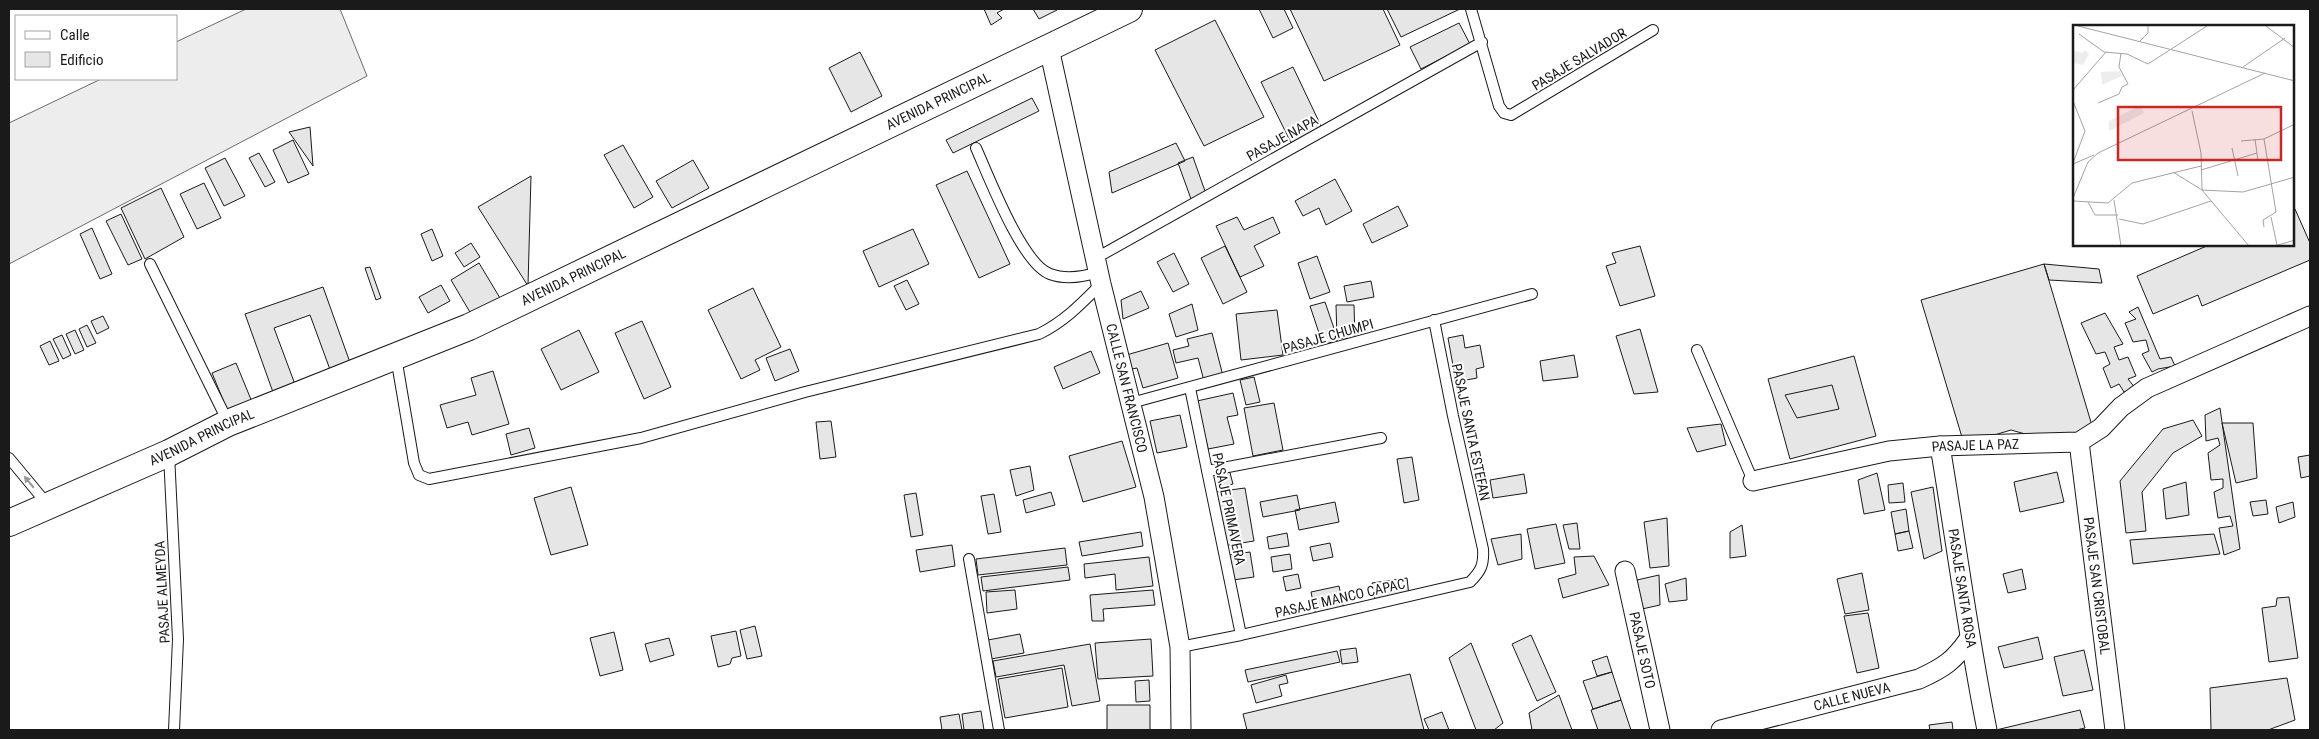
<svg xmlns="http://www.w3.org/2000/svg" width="2319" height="739" font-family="'Roboto Condensed',sans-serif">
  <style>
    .built { fill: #ededed; stroke: #6a6a6a }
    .building { fill: #e6e6e6; stroke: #1a1a1a }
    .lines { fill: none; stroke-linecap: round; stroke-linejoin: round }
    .service-casing { stroke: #1a1a1a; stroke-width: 12 }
    .minor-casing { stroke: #1a1a1a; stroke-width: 21 }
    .secondary-casing { stroke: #1a1a1a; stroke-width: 28 }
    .service { stroke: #fff; stroke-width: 10 }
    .minor { stroke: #fff; stroke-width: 19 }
    .secondary { stroke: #fff; stroke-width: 26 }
    .oneway { fill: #989898 }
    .labels { text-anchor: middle; stroke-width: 4; stroke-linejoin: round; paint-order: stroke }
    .street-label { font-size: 14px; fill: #1a1a1a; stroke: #fff }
    .inset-road { fill: none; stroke: #a3a3a3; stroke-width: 1 }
    .view { fill: #c62828; fill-opacity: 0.15; stroke: #c62828; stroke-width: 2.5 }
    .inset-edge { fill: none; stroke: #1a1a1a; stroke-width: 2.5 }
  </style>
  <rect width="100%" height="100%" fill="#fff"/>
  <path class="built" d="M246,9H340L367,76L9,264V123L101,79H176V42Z"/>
  <path class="building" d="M984,9H1004L997,13L1002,18L991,25Z
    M1033,9H1056L1057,10L1039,19Z
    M1259,9H1284L1293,28L1273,38Z
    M1290,9H1383L1400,45L1324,81Z
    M1387,9H1460L1401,37Z
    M1215,20L1264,117L1204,146L1155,50Z
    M1459,23L1470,44L1421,69L1410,47Z
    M860,52L882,96L851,112L829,68Z
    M1293,67L1322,128L1291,143L1261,82Z
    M1032,98L1039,111L953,153L946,140Z
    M310,127L313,166L289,132Z
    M293,140L309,174L288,183L273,150Z
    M1176,143L1185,161L1112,193L1109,172Z
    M623,145L653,197L634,208L604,155Z
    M259,153L275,182L265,187L249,158Z
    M1193,157L1206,194L1191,199L1178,163Z
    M225,158L245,196L224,206L205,168Z
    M693,160L709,188L672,208L656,181Z
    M967,171L1010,264L979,278L936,185Z
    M531,176L528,286L478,207Z
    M1335,179L1352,211L1326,225L1319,208L1303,216L1295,201Z
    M204,183L221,218L197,229L180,194Z
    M161,188L184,237L145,259L121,208Z
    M1398,206L1408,226L1372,243L1363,224Z
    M2295,209L2310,243V260L2202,306L2198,295L2153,314L2137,276L2209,245H2293V210Z
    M121,214L142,259L128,265L106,221Z
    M1237,217L1244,230L1273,217L1280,233L1254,246L1264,266L1240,277L1216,226Z
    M92,228L112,274L100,279L80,234Z
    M432,229L443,256L432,261L421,234Z
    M913,229L929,264L879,287L863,251Z
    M471,243L480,257L464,267L455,253Z
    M1225,246L1247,292L1223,304L1201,258Z
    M1640,246L1655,296L1620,306L1606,266L1616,263L1612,253Z
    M1174,253L1189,284L1173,292L1157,262Z
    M1317,256L1330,292L1310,299L1298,263Z
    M479,263L503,303L474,319L451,280Z
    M2044,264L2093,429L2050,441L2011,430L1964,444L1921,300Z
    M2044,264L2099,269L2102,283L2049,280Z
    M370,267L381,298L376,300L365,268Z
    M907,280L919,304L906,310L894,286Z
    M1371,281L1374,297L1347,302L1344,286Z
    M441,285L450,301L428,313L419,297Z
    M323,287L352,368L332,375L310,315L274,328L296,387L274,395L245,314Z
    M753,288L781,347L755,360L760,370L741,379L708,310Z
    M1141,291L1149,308L1123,319L1121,300Z
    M1325,302L1338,340L1323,345L1310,306Z
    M1192,304L1198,330L1176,337L1169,314Z
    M1336,305H1354L1355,338L1337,339Z
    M2138,307L2160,359L2171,357L2175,366L2158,369L2152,372L2142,354L2149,351L2146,340L2133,342L2125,323L2136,319L2129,312Z
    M1277,310L1283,355L1241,360L1236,314Z
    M2105,313L2123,344L2114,347L2119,360L2128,357L2136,376L2128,379L2136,389L2124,392L2119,384L2111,388L2103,368L2110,364L2105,352L2096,354L2081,323Z
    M103,316L109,328L97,334L91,321Z
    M642,321L671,387L644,399L615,333Z
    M87,325L96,343L87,347L79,329Z
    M1640,329L1658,392L1634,394L1616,336Z
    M75,330L84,350L75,354L66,334Z
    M579,330L599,372L561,390L541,349Z
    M1212,333L1223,376L1204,381L1198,358L1176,363L1173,350L1189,346L1187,339Z
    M62,335L71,355L63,359L53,339Z
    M1463,335L1465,348L1480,345L1484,367L1476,369L1477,378L1456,382L1448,338Z
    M50,341L59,361L49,365L40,346Z
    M1168,343L1178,378L1143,388L1137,368L1127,370L1123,356Z
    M790,349L799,371L775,381L766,358Z
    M1091,351L1100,373L1063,389L1054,367Z
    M1574,355L1578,377L1543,381L1540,361Z
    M1854,356L1876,436L1790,459L1768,379Z
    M236,363L252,402L228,412L212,373Z
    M493,371L509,424L472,435L468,422L447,428L440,405L476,395L471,378Z
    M1254,377L1260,402L1246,405L1240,380Z
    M1832,385L1839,409L1797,418L1785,395Z
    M1233,393L1238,415L1227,417L1234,444L1208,449L1197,401Z
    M1274,403L1283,450L1253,456L1244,408Z
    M2220,408L2240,549L2224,555L2219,528L2233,526L2230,516L2218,518L2214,492L2223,488V479L2211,480L2208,453L2220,445L2218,438L2206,441L2205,415Z
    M1180,415L1187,447L1157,453L1150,421Z
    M2193,420L2202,436L2173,453L2142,492L2146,531L2126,533L2120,481L2163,429Z
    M831,421L836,457L820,459L816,422Z
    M2222,423H2253L2257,478L2236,483Z
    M1721,424L1726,445L1697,452L1687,428Z
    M529,428L535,448L511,455L506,434Z
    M1122,441L1136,487L1083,502L1069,456Z
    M2310,455V476L2301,478L2298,457Z
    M1412,457L1419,500L1404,503L1397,459Z
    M1030,466L1034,490L1016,496L1010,470Z
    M1229,469L1233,484L1221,487L1217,472Z
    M2057,472L2064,502L2020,512L2014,482Z
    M1877,473L1885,510L1864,514L1858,480Z
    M1524,474L1527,493L1493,498L1490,480Z
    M2186,482L2189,515L2166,519L2163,489Z
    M1903,483L1905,502L1889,503L1888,485Z
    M571,487L588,545L551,555L534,498Z
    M1933,487L1942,551L1924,559L1911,492Z
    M1245,488L1254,541L1223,546L1215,492Z
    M1051,492L1055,505L1026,513L1023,500Z
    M916,493L923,535L911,537L904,495Z
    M994,494L1001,532L988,534L981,496Z
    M1297,495L1300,510L1263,517L1260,502Z
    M2266,500L2268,514L2253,516L2250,502Z
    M1335,502L1339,522L1299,530L1295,510Z
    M2293,502L2295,517L2279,523L2276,507Z
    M1906,509L1909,531L1895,534L1891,512Z
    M1667,518L1669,566L1650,568L1644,522Z
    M1577,523L1580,549H1569L1563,525Z
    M1556,524L1565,563L1535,569L1527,529Z
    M1742,525L1746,556L1730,558V532Z
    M1909,531L1913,548L1898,551L1895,534Z
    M1141,532L1143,546L1082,556L1079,542Z
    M1287,533L1289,546L1269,549L1267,537Z
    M1521,534L1522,559L1498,565L1491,539Z
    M2214,534L2220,554L2133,564L2130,540Z
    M1330,543L1333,557L1313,561L1310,547Z
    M952,545L955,566L920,572L916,550Z
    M1065,548L1067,565L978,575L976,559Z
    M1250,552L1254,577L1233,580L1229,555Z
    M1290,554L1292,569L1273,572L1271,557Z
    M1594,556L1609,585L1563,598L1558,579L1576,574L1574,557Z
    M1149,557L1153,586L1116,590L1115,574L1085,578L1084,564Z
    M1068,567L1070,580L983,591L981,577Z
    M2022,569L2026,589L2008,593L2003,574Z
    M1862,573L1869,610L1845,614L1837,579Z
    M1298,574L1301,588L1286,591L1283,577Z
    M1659,575L1660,605L1642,609L1637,580Z
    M1407,578L1409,596L1375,600L1372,583Z
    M1686,578L1687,600L1669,602L1665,584Z
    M1339,586L1344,610L1316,616L1311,592Z
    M1015,590L1017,609L987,613L986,592Z
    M1153,590L1155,605L1103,609L1104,621H1092L1090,595Z
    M2289,597L2298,658L2269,662L2262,608L2276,606L2277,598Z
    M1868,613L1879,668L1857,673L1844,616Z
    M755,626L762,656L747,659L740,630Z
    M736,631L741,656L732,658L730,664L718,667L711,636Z
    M614,632L623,670L600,676L590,638Z
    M1020,634L1024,653L991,659L988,640Z
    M1531,635L1556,692L1537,701L1512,644Z
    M2038,637L2043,659L2004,668L1998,647Z
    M669,638L674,655L650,662L645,644Z
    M1151,639L1153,676L1098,679L1095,643Z
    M1471,643L1503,723L1494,730H1476L1449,658Z
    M1090,644L1100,701L1072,706L1064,665L996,677L993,661Z
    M1356,648L1358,662L1342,664L1340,650Z
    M2084,650L2093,690L2063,696L2054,657Z
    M1337,651L1340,662L1248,682L1245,670Z
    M1607,656L1612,672L1597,676L1592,661Z
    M1062,668L1068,707L1005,718L998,679Z
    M1612,672L1621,700L1593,709L1583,681Z
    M1410,674L1424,730H1247L1243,714Z
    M1286,675L1288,683L1279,685L1282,696L1256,703L1251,685Z
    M2287,678L2295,720L2268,730H2211L2210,688Z
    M1149,680L1150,701L1136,702L1135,681Z
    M1559,695L1572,730H1532L1529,713Z
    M1621,700L1631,730H1598L1591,710Z
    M1107,705H1150V730H1107Z
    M2080,710L2085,728L2076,730H1996Z
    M981,711L984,730H964L962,714Z
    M1442,712L1449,730H1429L1424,719Z
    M959,714L962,730H942L940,717Z
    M1952,722L1953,730H1930L1929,725Z"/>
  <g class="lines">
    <defs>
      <path id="service" d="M1471,9L1499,106L1504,113L1511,115L1653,30
        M976,148C989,177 1022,264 1050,274C1066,280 1083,277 1099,272
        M1096,258L1482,42
        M150,264L228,422
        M1697,350L1753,481
        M396,357L414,463L419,475L429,479L641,438L805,392L1039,334C1065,321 1081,304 1101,284
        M1190,388L1241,635
        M1131,403L1532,294
        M169,454L178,639L174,730
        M9,458L48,505
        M1207,471L1381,438
        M969,559L999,730
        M1180,647L1241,635L1470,582C1481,571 1484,565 1483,549L1453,416L1434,320"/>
      <g id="minor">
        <path id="s1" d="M1049,48L1101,284L1154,497L1180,647L1181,730"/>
        <path id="s2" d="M2079,442L2115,730"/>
        <path id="s3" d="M1940,446C1956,541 1968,636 1987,730"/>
        <path id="s4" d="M1753,481L1889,451L1940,446L2079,442L2101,428L2121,407L2147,388L2310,316"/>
        <path id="s5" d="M1625,571L1660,730"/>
        <path id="s6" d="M1721,730L1919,679C1943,668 1954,661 1969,639"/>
      </g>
      <g id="secondary">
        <path id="s7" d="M9,523L169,453L228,423L469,327L1129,9"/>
      </g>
    </defs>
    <use href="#service" class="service-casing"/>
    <use href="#minor" class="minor-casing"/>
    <use href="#secondary" class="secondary-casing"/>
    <use href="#service" class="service"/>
    <use href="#minor" class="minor"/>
    <use href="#secondary" class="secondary"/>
  </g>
  <defs><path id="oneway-solid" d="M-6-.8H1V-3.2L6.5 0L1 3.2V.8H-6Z" transform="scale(1.25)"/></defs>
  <use class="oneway" href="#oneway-solid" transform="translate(29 482) rotate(-130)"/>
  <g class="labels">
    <g class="street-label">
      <text transform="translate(1579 59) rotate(-31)" y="5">PASAJE SALVADOR</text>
      <text dy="5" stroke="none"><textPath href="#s7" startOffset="1021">AVENIDA PRINCIPAL</textPath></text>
      <text transform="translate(1282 138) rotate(-29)" y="5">PASAJE NAPA</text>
      <text dy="5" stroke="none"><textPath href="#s7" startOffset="616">AVENIDA PRINCIPAL</textPath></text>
      <text transform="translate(1328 336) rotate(-16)" y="5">PASAJE CHUMPI</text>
      <text dy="5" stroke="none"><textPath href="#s1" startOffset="349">CALLE SAN FRANCISCO</textPath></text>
      <text transform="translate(1471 432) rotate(78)" y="5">PASAJE SANTA ESTEFAN</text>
      <text dy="5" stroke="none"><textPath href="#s7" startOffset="211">AVENIDA PRINCIPAL</textPath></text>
      <text dy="5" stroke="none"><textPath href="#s4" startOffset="226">PASAJE LA PAZ</textPath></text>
      <text transform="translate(1229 509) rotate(78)" y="5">PASAJE PRIMAVERA</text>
      <text dy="5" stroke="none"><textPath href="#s2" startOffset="145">PASAJE SAN CRISTOBAL</textPath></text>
      <text dy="5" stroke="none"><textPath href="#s3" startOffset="144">PASAJE SANTA ROSA</textPath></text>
      <text transform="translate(162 592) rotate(-93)" y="5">PASAJE ALMEYDA</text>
      <text transform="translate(1340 598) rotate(-13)" y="5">PASAJE MANCO CAPAC</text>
      <text dy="5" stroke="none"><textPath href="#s5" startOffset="81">PASAJE SOTO</textPath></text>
      <text dy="5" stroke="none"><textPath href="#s6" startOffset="135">CALLE NUEVA</textPath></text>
    </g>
  </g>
  <g transform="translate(2073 25)">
    <rect width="221" height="221" fill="#fff"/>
    <path d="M0,25L9,28L12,25L16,29L10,40L0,38ZM47,46L49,51L29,60L28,47ZM68,80L71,88L36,106V96Z" fill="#ededed"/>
    <path class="inset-road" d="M5,1L222,56M193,1L222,23M6,9L31,27L54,29L75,39L134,1M67,16L75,8V1M170,42L212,13M0,65L33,27M0,76L12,106L0,138M25,78L46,69L49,62L55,59L46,42L48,28M119,86L128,128L129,165L170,167L222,152M182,114L185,136M168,116L191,114L222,99M159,123L165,151M0,139L21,130M128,145L184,128M100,147L129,165L176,221M0,173L15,137L25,128L192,48M41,175L48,221M0,176L35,178L59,158L128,141M15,177L22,190H45M198,192L204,220M46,194L70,199L138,176M191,202L190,195L203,187L191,114M202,221L222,215"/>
    <path class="view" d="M45,82H208V135H45Z"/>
    <rect width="221" height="221" class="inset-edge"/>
  </g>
  <rect width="2319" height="739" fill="none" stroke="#1a1a1a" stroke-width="20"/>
  <rect x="15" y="15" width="162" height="65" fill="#ffffff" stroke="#a3a3a3"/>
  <rect x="25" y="31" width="25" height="8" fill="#ffffff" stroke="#a3a3a3"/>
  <text x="60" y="40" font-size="15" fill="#1a1a1a">Calle</text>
  <rect x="25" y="52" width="25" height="15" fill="#e6e6e6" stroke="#a3a3a3"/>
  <text x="60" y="65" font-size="15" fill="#1a1a1a">Edificio</text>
</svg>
